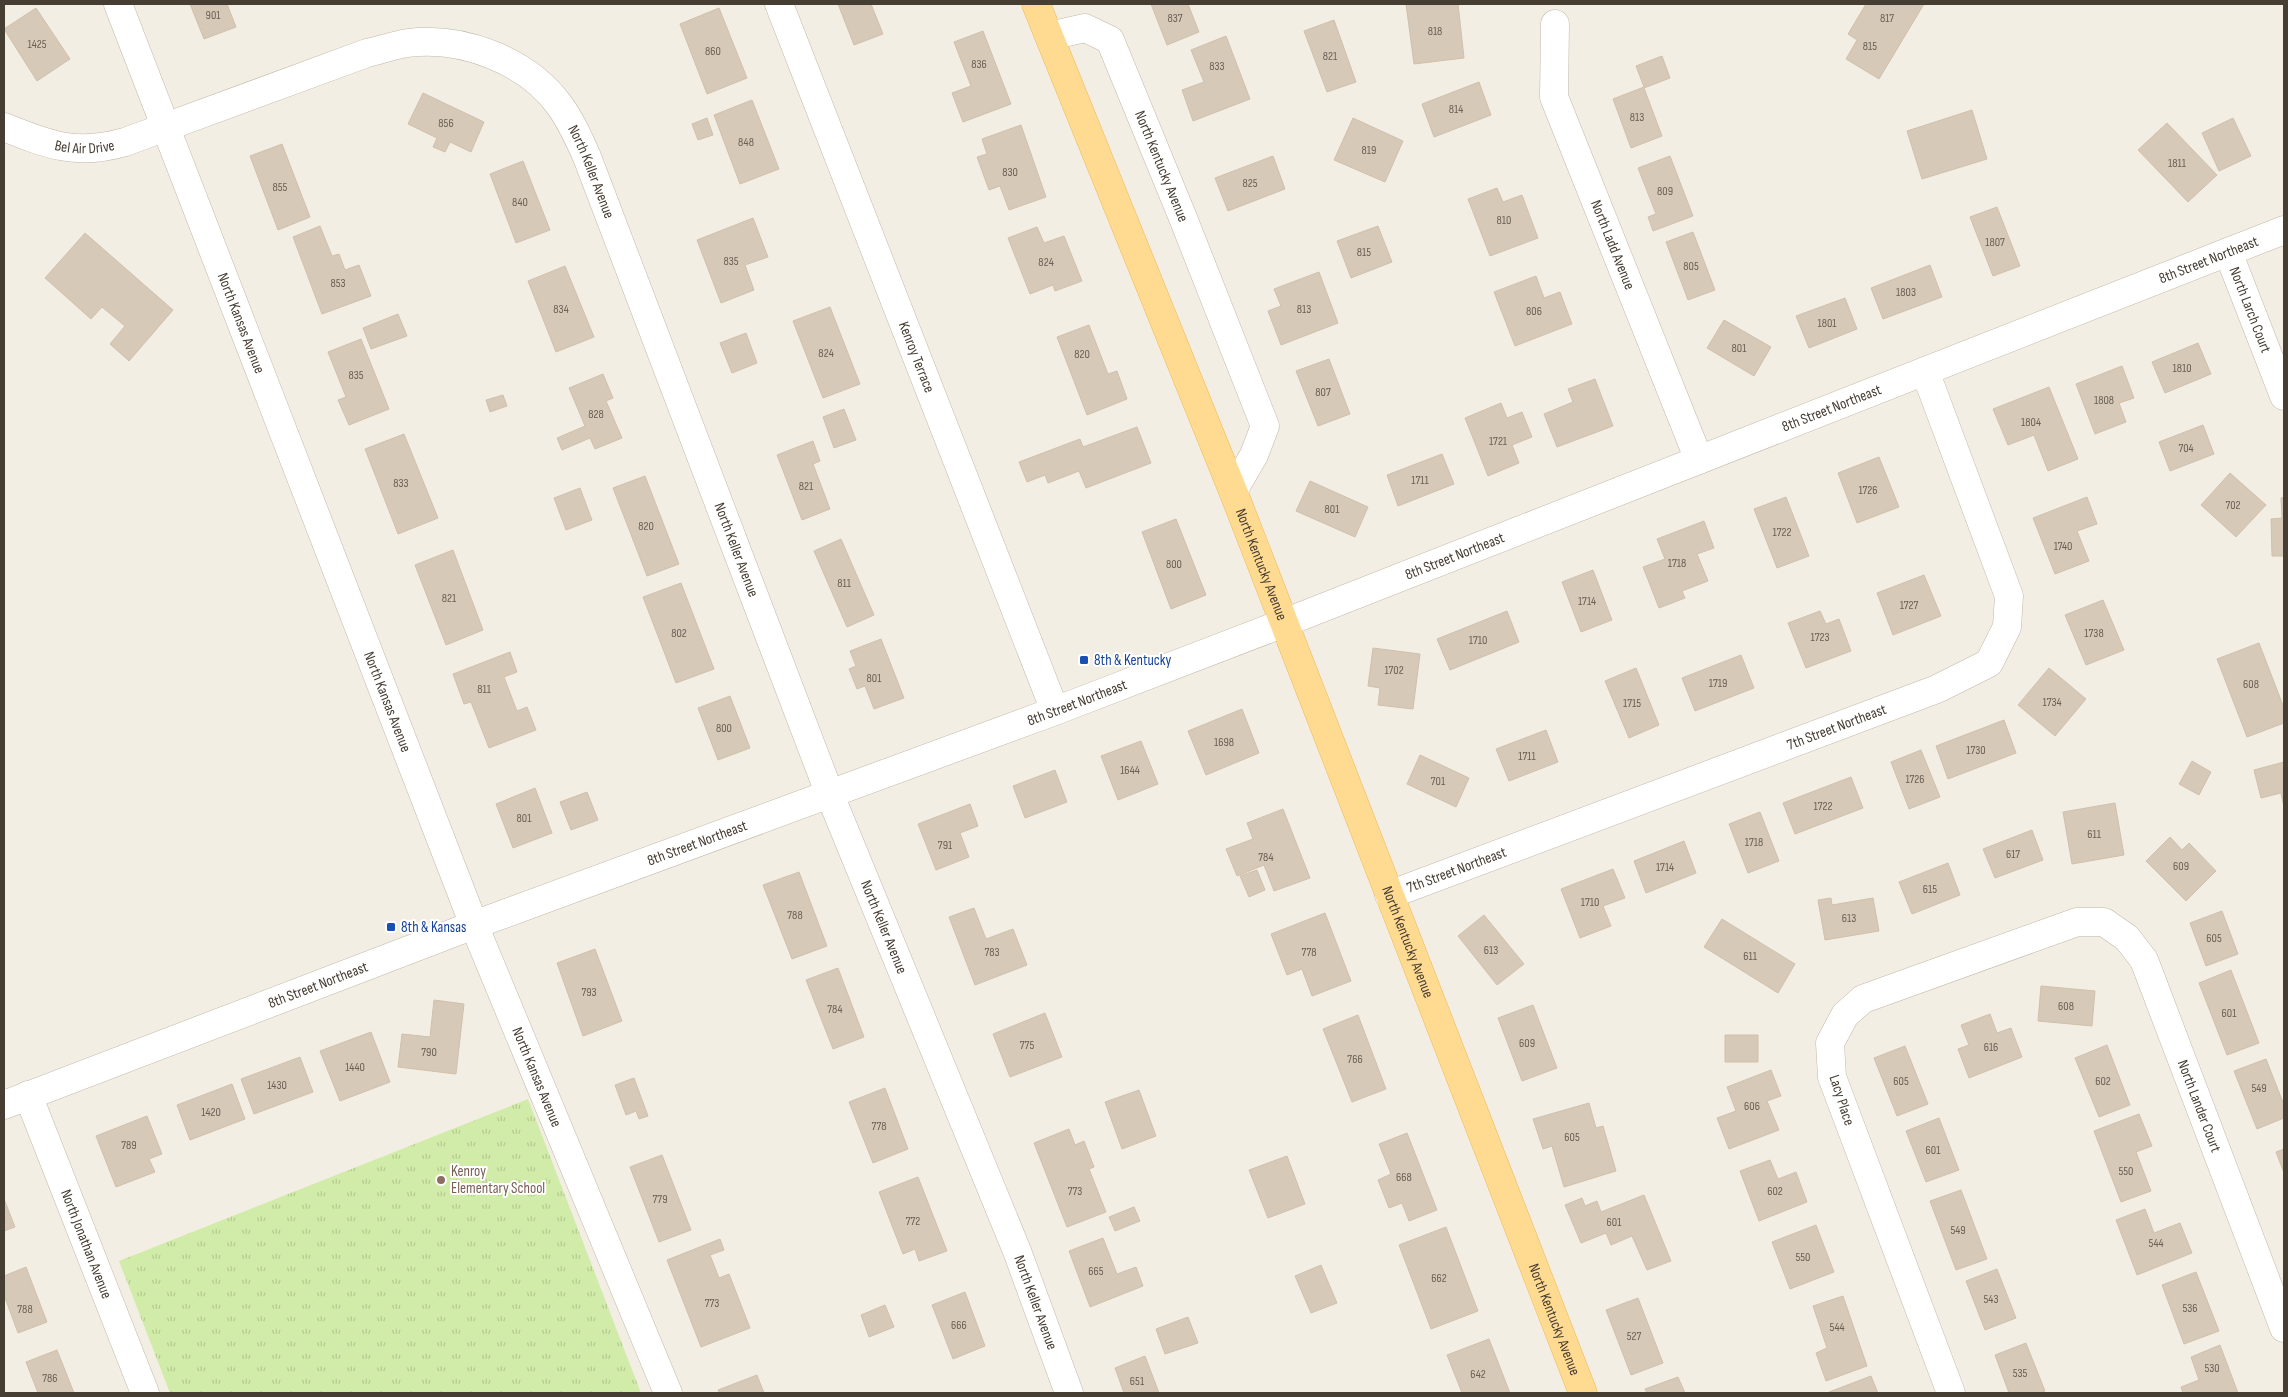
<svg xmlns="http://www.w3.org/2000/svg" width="2288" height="1397" font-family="'Sofia Sans Condensed',sans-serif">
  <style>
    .grass { fill: url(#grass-tufts) }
    .building { fill: #d6c9b8; stroke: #d1c0ab }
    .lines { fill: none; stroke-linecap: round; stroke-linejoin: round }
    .minor-casing { stroke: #c2b8a8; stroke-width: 29 }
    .major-casing { stroke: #eeb957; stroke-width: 29 }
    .minor { stroke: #fff; stroke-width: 28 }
    .major { stroke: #ffda91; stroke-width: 28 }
    .transit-dot { fill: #1a4fb4; stroke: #fff; stroke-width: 2 }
    .education-dot { fill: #8d6e63; stroke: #fff; stroke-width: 2 }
    .labels { text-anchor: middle; stroke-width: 4; stroke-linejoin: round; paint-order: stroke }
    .number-label { font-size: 12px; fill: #6a6054 }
    .street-label { font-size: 15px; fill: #463d33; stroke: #fff }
    .transit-label { font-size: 15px; fill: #164399; stroke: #fff; text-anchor: start }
    .education-label { font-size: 15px; fill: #785e54; stroke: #fff; text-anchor: start }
  </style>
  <defs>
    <pattern id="grass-tufts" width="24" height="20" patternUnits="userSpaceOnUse" patternTransform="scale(1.25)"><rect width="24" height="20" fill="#d1eca8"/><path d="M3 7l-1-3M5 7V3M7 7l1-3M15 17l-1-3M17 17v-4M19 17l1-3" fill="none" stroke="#b5cb91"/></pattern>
  </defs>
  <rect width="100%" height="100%" fill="#f3eee3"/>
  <path class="grass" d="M528,1099L641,1393H170L119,1261Z"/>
  <path class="building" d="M190,4H227L236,27L204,39Z
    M838,4H871L883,34L854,45Z
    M1151,4H1188L1199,32L1167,45Z
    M1406,4H1458L1464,58L1414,64Z
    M1866,4H1924L1879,79L1846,59L1857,40L1848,34Z
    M36,8L70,59L37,81L4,29Z
    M719,8L747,78L707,94L680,24Z
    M1334,20L1356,82L1327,92L1304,31Z
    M983,31L1011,104L963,122L952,93L971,86L954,42Z
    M1226,36L1250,99L1193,121L1182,90L1204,82L1191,50Z
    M1662,56L1670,78L1644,88L1662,136L1631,148L1613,99L1644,87L1636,66Z
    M1479,82L1491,115L1434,137L1422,104Z
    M423,93L484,122L471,152L450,142L445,152L433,147L437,138L408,124Z
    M752,100L779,169L740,184L714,115Z
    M1972,110L1987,159L1922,179L1907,131Z
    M707,118L713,135L698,140L692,124Z
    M1353,118L1403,141L1385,182L1334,160Z
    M2233,118L2251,156L2219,171L2202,133Z
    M2167,123L2217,175L2188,202L2138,150Z
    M1021,125L1046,197L1009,210L1000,186L989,190L977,157L987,154L982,139Z
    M282,144L310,217L278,230L250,156Z
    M1273,156L1285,189L1228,211L1215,178Z
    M1670,156L1693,216L1653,231L1648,217L1656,214L1638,168Z
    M523,161L550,230L516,243L490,174Z
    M1497,188L1503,202L1522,195L1538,238L1490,256L1468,199Z
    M1997,207L2020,266L1993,276L1970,217Z
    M753,218L768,257L745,265L754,290L721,303L697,240Z
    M320,226L332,256L339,254L345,270L359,265L371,296L322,314L293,237Z
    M1378,226L1392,262L1351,278L1337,241Z
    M1037,227L1044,243L1064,236L1082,281L1055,291L1053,285L1030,294L1008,238Z
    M1693,232L1715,290L1688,300L1666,242Z
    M85,233L173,310L129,361L110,344L125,326L102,307L91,319L45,278Z
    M1930,265L1942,297L1883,319L1871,288Z
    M565,266L594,337L556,352L528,281Z
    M1319,272L1338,323L1281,345L1268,311L1281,306L1274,289Z
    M1536,276L1544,298L1560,292L1572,324L1515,346L1494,292Z
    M1845,298L1857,329L1809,348L1796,316Z
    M830,307L860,384L823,398L793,321Z
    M398,314L407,336L371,349L363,328Z
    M1724,320L1771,347L1754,376L1707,348Z
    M1089,325L1108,374L1117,371L1127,399L1087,415L1057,337Z
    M746,333L757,363L732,373L720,343Z
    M361,339L389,409L349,425L338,400L346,397L328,352Z
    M2198,343L2211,374L2165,393L2152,362Z
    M1329,359L1350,414L1318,426L1296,371Z
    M2122,366L2134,398L2119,403L2126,422L2095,434L2076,384Z
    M603,374L613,398L606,401L622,438L595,449L590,438L562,450L557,438L585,426L569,388Z
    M1595,379L1613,426L1557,447L1544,414L1573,402L1568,389Z
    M2049,387L2078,459L2048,471L2034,435L2008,445L1993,409Z
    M503,395L507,406L490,412L486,400Z
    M1501,403L1507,418L1522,412L1532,437L1512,445L1519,463L1488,476L1465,418Z
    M844,409L856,440L834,448L823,417Z
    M2203,425L2214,454L2170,471L2159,442Z
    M1137,427L1151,463L1086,488L1079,471L1048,483L1045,475L1027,482L1019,462L1080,439L1083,447Z
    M404,434L438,518L398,534L365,449Z
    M813,441L820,461L813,464L830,509L802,520L777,455Z
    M1442,454L1454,484L1398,506L1387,475Z
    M1879,457L1899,507L1857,523L1838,473Z
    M2230,473L2266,505L2236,537L2201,505Z
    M645,476L679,564L647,576L613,488Z
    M1310,481L1368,507L1355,537L1296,511Z
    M580,488L592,520L566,530L554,498Z
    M1786,497L1809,556L1777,568L1754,509Z
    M2087,497L2097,524L2077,531L2089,561L2055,574L2033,518Z
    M2284,497V556H2272L2271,519L2282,518L2281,498Z
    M1176,519L1206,595L1171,609L1142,532Z
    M1704,521L1714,548L1697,554L1708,581L1682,591L1685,598L1659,608L1643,567L1665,559L1657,539Z
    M841,539L874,615L847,627L814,551Z
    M453,550L483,630L446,645L415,565Z
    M1593,570L1612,620L1581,632L1562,582Z
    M1924,575L1941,616L1893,635L1877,593Z
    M681,583L714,669L676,683L643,597Z
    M2103,600L2124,650L2086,665L2065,615Z
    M1507,611L1519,642L1450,670L1437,639Z
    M1820,611L1826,624L1839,619L1851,651L1806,668L1788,623Z
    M881,639L904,698L874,709L865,686L857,689L849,669L856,666L850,651Z
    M2259,643L2284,708V723L2247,737L2217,659Z
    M1373,648L1420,654L1413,709L1378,705L1380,688L1368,686Z
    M510,652L517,672L504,677L517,711L527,707L536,730L489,748L471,702L464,704L453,674Z
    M1741,655L1754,688L1695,711L1682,678Z
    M1636,668L1659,725L1629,738L1605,681Z
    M2049,668L2086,699L2055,736L2018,705Z
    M730,696L750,748L718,760L698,708Z
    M1242,709L1259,753L1206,775L1188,731Z
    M2004,720L2016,753L1948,779L1936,746Z
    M1546,730L1558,762L1509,781L1496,749Z
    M1141,741L1158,784L1118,800L1101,756Z
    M1921,750L1940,797L1909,809L1891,762Z
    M1420,755L1469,778L1456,807L1407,784Z
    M2192,761L2211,772L2199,795L2179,784Z
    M2284,762V807L2281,793L2261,798L2254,770Z
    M1055,770L1067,802L1025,818L1013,786Z
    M1851,777L1863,808L1795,834L1783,803Z
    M535,788L552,833L513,848L496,804Z
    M587,792L598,820L571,830L560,802Z
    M2115,803L2124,855L2072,864L2063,812Z
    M970,804L978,826L960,833L969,857L936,870L918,824Z
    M1283,809L1310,878L1274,891L1264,865L1237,876L1226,849L1253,839L1247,823Z
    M1760,812L1779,861L1748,873L1729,824Z
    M2032,830L2043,860L1995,878L1983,849Z
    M2170,837L2182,850L2189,843L2216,871L2186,901L2146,861Z
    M1684,841L1696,873L1646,893L1634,861Z
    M1948,863L1960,895L1912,914L1899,882Z
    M1613,869L1625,898L1603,906L1611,926L1580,938L1561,889Z
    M1257,870L1265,890L1249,897L1240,876Z
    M799,872L827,946L792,959L763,885Z
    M1831,898L1832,905L1873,898L1879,931L1825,940L1818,900Z
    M974,908L986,939L1013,929L1027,965L975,985L949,917Z
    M2222,911L2238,954L2206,966L2190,923Z
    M1325,913L1351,981L1312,996L1302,969L1287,975L1271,934Z
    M1484,915L1524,964L1497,985L1458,936Z
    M1722,919L1795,964L1778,993L1704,947Z
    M595,949L622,1021L583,1036L557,963Z
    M838,968L864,1037L833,1049L806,980Z
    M2231,970L2259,1043L2227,1055L2199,983Z
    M2041,986L2095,991L2092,1026L2038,1021Z
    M434,1000L464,1004L456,1074L398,1067L402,1034L430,1037Z
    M1533,1005L1557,1068L1522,1081L1498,1018Z
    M1045,1013L1062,1057L1010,1077L993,1034Z
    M1990,1014L1997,1033L2011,1028L2022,1057L1969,1078L1958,1049L1969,1045L1961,1025Z
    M1358,1015L1386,1089L1352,1102L1323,1029Z
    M371,1032L390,1082L340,1101L320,1051Z
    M1725,1035H1758V1062H1725Z
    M2107,1045L2130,1105L2099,1117L2075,1058Z
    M1905,1046L1928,1104L1897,1116L1874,1058Z
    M300,1057L313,1092L254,1114L241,1079Z
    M2266,1059L2284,1105V1118L2257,1129L2234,1071Z
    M1771,1070L1781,1096L1767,1101L1779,1130L1729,1149L1717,1118L1736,1111L1727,1087Z
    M634,1078L648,1116L639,1119L636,1111L626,1115L615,1085Z
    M232,1084L245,1119L190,1140L177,1105Z
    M885,1088L908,1149L873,1163L849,1102Z
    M1139,1090L1156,1136L1122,1149L1105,1102Z
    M1589,1103L1596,1128L1603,1126L1616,1171L1564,1187L1552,1146L1543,1149L1533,1119Z
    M2139,1114L2152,1146L2136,1152L2151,1191L2121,1202L2094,1131Z
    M147,1116L162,1154L149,1159L155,1172L116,1187L96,1136Z
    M1939,1118L1959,1170L1926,1182L1906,1131Z
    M1069,1129L1075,1145L1084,1141L1094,1167L1089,1169L1106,1212L1067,1227L1034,1143Z
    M1407,1133L1437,1210L1409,1221L1402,1203L1389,1208L1378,1180L1391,1174L1379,1144Z
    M2284,1149V1173L2276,1152Z
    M662,1155L691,1230L659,1242L630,1167Z
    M1287,1156L1305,1204L1268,1218L1249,1170Z
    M1770,1160L1778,1179L1796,1172L1807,1202L1759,1221L1740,1171Z
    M918,1177L947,1251L919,1261L915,1249L903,1254L879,1192Z
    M1961,1190L1987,1259L1956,1270L1930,1201Z
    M1644,1195L1671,1261L1647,1270L1632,1236L1611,1245L1606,1233L1581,1243L1565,1205L1582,1198L1585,1206L1597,1201L1601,1212Z
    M4,1199L15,1227L4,1231Z
    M1134,1207L1140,1221L1115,1231L1109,1217Z
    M2145,1209L2154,1233L2180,1223L2192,1253L2137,1275L2116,1220Z
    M1816,1225L1834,1272L1790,1289L1772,1242Z
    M1446,1227L1478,1311L1431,1329L1399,1245Z
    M1103,1238L1117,1274L1136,1267L1143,1286L1090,1307L1069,1251Z
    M720,1239L724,1250L710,1255L719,1278L729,1274L750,1328L701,1347L667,1260Z
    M1321,1265L1337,1303L1311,1313L1295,1276Z
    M26,1267L47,1322L18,1333L4,1295V1276Z
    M1997,1269L2016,1318L1985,1330L1966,1281Z
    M2196,1272L2219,1331L2184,1344L2162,1285Z
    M965,1292L985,1346L953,1359L932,1305Z
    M1843,1296L1867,1366L1826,1381L1816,1353L1827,1348L1813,1306Z
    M1638,1298L1663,1363L1631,1375L1606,1310Z
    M885,1305L894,1327L869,1337L861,1315Z
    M1188,1317L1198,1343L1165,1354L1156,1329Z
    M1489,1339L1510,1393H1462L1447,1355Z
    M2026,1343L2045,1391L2040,1393H2009L1995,1355Z
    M2220,1345L2238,1393H2183L2181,1387L2199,1380L2191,1357Z
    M57,1350L74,1393H38L26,1362Z
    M1145,1356L1159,1393H1124L1115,1368Z
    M757,1375L764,1393H719L718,1390Z
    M1871,1376L1878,1393H1830L1829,1392Z
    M1678,1377L1685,1393H1647L1645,1389Z"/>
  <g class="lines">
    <defs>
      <g id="minor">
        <path id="s1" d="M118,4L474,925L668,1393"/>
        <path id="s2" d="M779,4L1055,711"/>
        <path id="s3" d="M1555,24L1554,97L1699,460"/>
        <path id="s4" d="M1049,36L1085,28L1110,40L1183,218L1265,426L1254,455L1233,491"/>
        <path id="s5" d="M4,127C48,145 77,156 125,142L367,53C381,50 394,45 408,43C463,36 528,61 560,106C571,121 579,139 587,157L830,795L1017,1251L1069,1393"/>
        <path id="s6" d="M2228,252L2284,396"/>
        <path id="s7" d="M1389,895L1937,689L1989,663L2007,627L2009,596L1925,371"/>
        <path id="s8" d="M28,1095L145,1393"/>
        <path id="s9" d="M4,1105L474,925L1055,711L1284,623L2284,230"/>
        <path id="s10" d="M1951,1393L1832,1077L1830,1043L1845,1015L1863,999L2077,922H2104L2127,938L2144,960L2284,1328"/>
      </g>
      <g id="major">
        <path id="s11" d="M1036,4L1233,491L1583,1393"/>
      </g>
    </defs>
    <use href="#minor" class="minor-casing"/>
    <use href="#major" class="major-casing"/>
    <use href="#minor" class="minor"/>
    <use href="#major" class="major"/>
  </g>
  <g class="transit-dot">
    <rect x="1079" y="655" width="10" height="10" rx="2.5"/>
    <rect x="386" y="922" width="10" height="10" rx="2.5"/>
  </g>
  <circle class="education-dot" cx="441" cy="1180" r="5"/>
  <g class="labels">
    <g class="number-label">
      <text x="213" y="19">901</text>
      <text x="1175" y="22">837</text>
      <text x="1887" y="22">817</text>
      <text x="1435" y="35">818</text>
      <text x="37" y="48">1425</text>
      <text x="1870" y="50">815</text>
      <text x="713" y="55">860</text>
      <text x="1330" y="60">821</text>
      <text x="979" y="68">836</text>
      <text x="1217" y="70">833</text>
      <text x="1456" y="113">814</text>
      <text x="1637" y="121">813</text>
      <text x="446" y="127">856</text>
      <text x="746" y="146">848</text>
      <text x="1369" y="154">819</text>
      <text x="2177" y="167">1811</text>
      <text x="1010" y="176">830</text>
      <text x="1250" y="187">825</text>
      <text x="280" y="191">855</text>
      <text x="1665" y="195">809</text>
      <text x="520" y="206">840</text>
      <text x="1504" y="224">810</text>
      <text x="1995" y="246">1807</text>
      <text x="1364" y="256">815</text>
      <text x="731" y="265">835</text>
      <text x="1046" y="266">824</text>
      <text x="1691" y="270">805</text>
      <text x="338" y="287">853</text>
      <text x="1906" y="296">1803</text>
      <text x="561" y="313">834</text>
      <text x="1304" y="313">813</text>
      <text x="1534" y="315">806</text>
      <text x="1827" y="327">1801</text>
      <text x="1739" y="352">801</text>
      <text x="826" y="357">824</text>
      <text x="1082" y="358">820</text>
      <text x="2182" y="372">1810</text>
      <text x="356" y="379">835</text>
      <text x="1323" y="396">807</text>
      <text x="2104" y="404">1808</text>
      <text x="596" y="418">828</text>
      <text x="2031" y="426">1804</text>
      <text x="1498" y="445">1721</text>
      <text x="2186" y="452">704</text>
      <text x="1420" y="484">1711</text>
      <text x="401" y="487">833</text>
      <text x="806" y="490">821</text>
      <text x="1868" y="494">1726</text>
      <text x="2233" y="509">702</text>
      <text x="1332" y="513">801</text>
      <text x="646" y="530">820</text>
      <text x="1782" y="536">1722</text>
      <text x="2063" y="550">1740</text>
      <text x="1677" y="567">1718</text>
      <text x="1174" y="568">800</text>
      <text x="844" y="587">811</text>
      <text x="449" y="602">821</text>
      <text x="1587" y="605">1714</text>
      <text x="1909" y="609">1727</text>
      <text x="679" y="637">802</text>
      <text x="2094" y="637">1738</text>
      <text x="1820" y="641">1723</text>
      <text x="1478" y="644">1710</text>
      <text x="1394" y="674">1702</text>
      <text x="874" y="682">801</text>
      <text x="1718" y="687">1719</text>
      <text x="2251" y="688">608</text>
      <text x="484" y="693">811</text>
      <text x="2052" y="706">1734</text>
      <text x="1632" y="707">1715</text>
      <text x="724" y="732">800</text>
      <text x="1224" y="746">1698</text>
      <text x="1976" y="754">1730</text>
      <text x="1527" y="760">1711</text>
      <text x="1130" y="774">1644</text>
      <text x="1915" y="783">1726</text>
      <text x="1438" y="785">701</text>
      <text x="1823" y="810">1722</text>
      <text x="524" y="822">801</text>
      <text x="2094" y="838">611</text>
      <text x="1754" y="846">1718</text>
      <text x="945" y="849">791</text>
      <text x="2013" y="858">617</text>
      <text x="1266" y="861">784</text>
      <text x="2181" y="870">609</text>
      <text x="1665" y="871">1714</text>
      <text x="1930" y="893">615</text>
      <text x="1590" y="906">1710</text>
      <text x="795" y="919">788</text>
      <text x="1849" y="922">613</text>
      <text x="2214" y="942">605</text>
      <text x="1491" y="954">613</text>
      <text x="992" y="956">783</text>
      <text x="1309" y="956">778</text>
      <text x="1750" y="960">611</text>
      <text x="589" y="996">793</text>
      <text x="2066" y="1010">608</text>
      <text x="835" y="1013">784</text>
      <text x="2229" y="1017">601</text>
      <text x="1527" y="1047">609</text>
      <text x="1027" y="1049">775</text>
      <text x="1991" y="1051">616</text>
      <text x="429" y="1056">790</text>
      <text x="1355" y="1063">766</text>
      <text x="355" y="1071">1440</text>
      <text x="1901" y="1085">605</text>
      <text x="2103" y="1085">602</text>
      <text x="277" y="1089">1430</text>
      <text x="2259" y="1092">549</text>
      <text x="1752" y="1110">606</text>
      <text x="211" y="1116">1420</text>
      <text x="879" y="1130">778</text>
      <text x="1572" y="1141">605</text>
      <text x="129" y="1149">789</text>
      <text x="1933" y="1154">601</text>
      <text x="2126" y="1175">550</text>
      <text x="1404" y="1181">668</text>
      <text x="1075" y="1195">773</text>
      <text x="1775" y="1195">602</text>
      <text x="660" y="1203">779</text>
      <text x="913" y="1225">772</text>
      <text x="1614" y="1226">601</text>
      <text x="1958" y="1234">549</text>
      <text x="2156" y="1247">544</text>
      <text x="1803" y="1261">550</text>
      <text x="1096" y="1275">665</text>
      <text x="1439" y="1282">662</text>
      <text x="1991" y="1303">543</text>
      <text x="712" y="1307">773</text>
      <text x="2190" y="1312">536</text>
      <text x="25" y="1313">788</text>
      <text x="959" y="1329">666</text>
      <text x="1837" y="1331">544</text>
      <text x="1634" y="1340">527</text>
      <text x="2212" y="1372">530</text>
      <text x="2020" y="1377">535</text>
      <text x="1478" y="1378">642</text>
      <text x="50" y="1382">786</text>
      <text x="1137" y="1385">651</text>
    </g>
    <g class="street-label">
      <text dy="5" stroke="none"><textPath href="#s5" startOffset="84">Bel Air Drive</textPath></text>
      <text dy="5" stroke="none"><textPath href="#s4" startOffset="201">North Kentucky Avenue</textPath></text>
      <text dy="5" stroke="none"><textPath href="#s5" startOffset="670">North Keller Avenue</textPath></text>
      <text dy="5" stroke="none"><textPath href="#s3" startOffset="232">North Ladd Avenue</textPath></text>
      <text dy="5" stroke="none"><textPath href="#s9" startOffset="2361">8th Street Northeast</textPath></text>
      <text dy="5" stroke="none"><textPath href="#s6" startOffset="62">North Larch Court</textPath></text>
      <text dy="5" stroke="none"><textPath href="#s1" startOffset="342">North Kansas Avenue</textPath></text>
      <text dy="5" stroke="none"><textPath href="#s2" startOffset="379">Kenroy Terrace</textPath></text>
      <text dy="5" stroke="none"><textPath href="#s9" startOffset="1956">8th Street Northeast</textPath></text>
      <text dy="5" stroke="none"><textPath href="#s5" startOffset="1075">North Keller Avenue</textPath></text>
      <text dy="5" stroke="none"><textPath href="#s9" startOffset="1551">8th Street Northeast</textPath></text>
      <text dy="5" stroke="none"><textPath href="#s11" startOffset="604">North Kentucky Avenue</textPath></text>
      <text dy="5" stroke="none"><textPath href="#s1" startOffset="748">North Kansas Avenue</textPath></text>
      <text dy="5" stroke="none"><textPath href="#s9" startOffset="1146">8th Street Northeast</textPath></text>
      <text dy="5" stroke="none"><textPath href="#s7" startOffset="478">7th Street Northeast</textPath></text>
      <text dy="5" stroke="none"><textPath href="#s9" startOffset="741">8th Street Northeast</textPath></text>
      <text dy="5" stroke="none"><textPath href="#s7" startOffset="72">7th Street Northeast</textPath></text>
      <text dy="5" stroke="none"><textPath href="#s5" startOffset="1480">North Keller Avenue</textPath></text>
      <text dy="5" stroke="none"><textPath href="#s11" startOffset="1009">North Kentucky Avenue</textPath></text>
      <text dy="5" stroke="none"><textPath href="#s9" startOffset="336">8th Street Northeast</textPath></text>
      <text dy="5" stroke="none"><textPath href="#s1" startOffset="1152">North Kansas Avenue</textPath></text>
      <text transform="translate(1842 1100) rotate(72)" y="5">Lacy Place</text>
      <text dy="5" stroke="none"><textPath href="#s10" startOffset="894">North Lander Court</textPath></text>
      <text dy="5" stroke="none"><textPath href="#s8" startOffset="160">North Jonathan Avenue</textPath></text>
      <text dy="5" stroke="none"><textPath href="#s5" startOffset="1885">North Keller Avenue</textPath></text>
      <text dy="5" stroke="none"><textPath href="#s11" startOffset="1414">North Kentucky Avenue</textPath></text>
    </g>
    <g class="transit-label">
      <text x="1094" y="665">8th &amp; Kentucky</text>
      <text x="401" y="932">8th &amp; Kansas</text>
    </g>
    <g class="education-label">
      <text x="451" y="1176">Kenroy<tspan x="451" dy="17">Elementary School</tspan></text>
    </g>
  </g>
  <rect width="2288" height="1397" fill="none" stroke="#463d33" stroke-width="10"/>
</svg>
